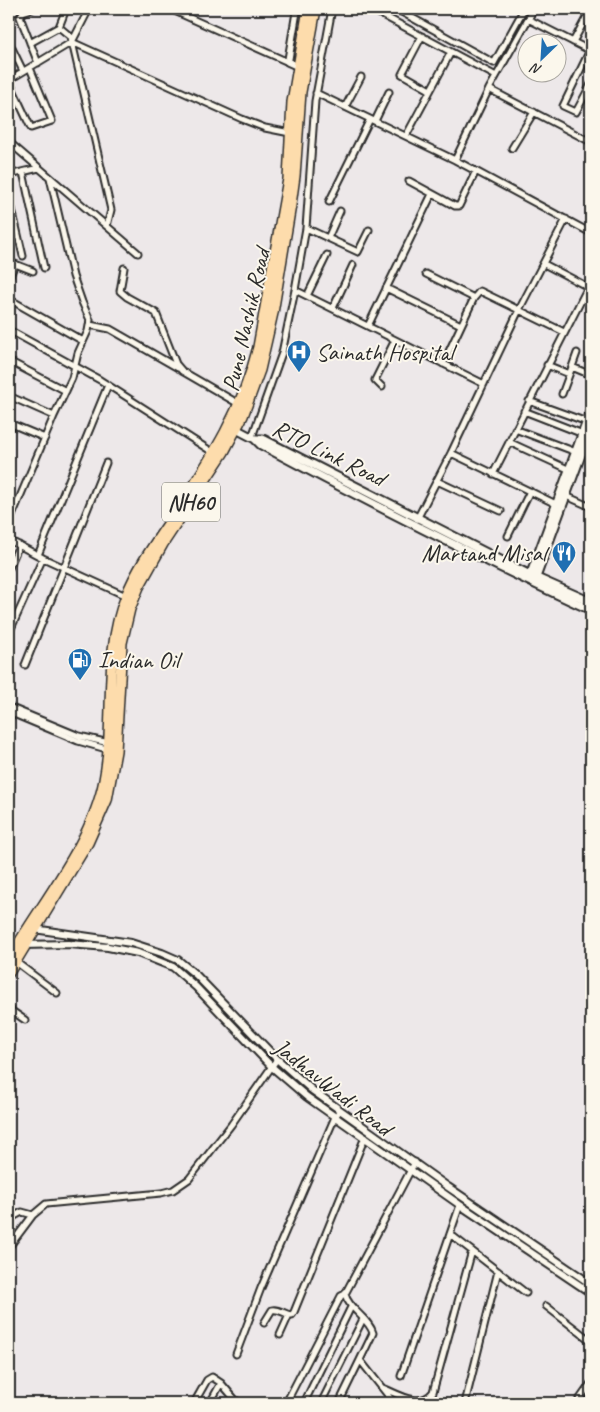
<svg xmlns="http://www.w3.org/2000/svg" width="600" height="1412" font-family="Caveat,sans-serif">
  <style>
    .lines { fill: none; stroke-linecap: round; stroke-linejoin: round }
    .minor-casing { stroke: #2b2b2b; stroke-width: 9 }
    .tertiary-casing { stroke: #2b2b2b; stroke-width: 10 }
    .secondary-casing { stroke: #2b2b2b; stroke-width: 11 }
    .trunk-casing { stroke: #2b2b2b; stroke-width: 12 }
    .minor { stroke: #fbf7ec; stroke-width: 5 }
    .tertiary { stroke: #fbf7ec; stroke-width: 6 }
    .secondary { stroke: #fbf7ec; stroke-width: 7 }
    .trunk { stroke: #fddcac; stroke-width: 9 }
    .labels { text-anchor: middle; stroke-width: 4; stroke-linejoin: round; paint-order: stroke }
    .shield { fill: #fbf7ec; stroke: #696865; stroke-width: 1 }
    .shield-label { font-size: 22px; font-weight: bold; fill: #2b2b2b }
    .street-label { font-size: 24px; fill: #2b2b2b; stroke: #fbf7ec }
    .poi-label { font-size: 24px; fill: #2b2b2b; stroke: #fbf7ec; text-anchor: start }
  </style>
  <rect width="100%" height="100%" fill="#ede8e9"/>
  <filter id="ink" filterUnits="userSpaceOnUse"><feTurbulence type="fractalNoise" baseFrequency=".02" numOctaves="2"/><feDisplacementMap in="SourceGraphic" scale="10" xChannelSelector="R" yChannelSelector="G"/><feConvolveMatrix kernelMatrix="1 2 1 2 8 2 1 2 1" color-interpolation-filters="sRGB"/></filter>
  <g filter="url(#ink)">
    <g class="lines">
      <defs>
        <path id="minor" d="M32,9L23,12L20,17L38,63
          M66,9L59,27L71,37L72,42L111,210L107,226
          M170,9L288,62
          M371,9L496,76
          M398,10L494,63L524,9
          M528,19L591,51
          M422,36L402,74L430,90
          M9,42L23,71
          M72,42L89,9
          M573,42L591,9
          M30,43L59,27
          M590,50L563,106L576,112L591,84
          M9,80L72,42L242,119L265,128L290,133
          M9,81L31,128L52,121L30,68
          M489,89L591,142
          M316,93L455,160L591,233
          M345,107L361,77
          M375,121L389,92
          M406,136L451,52
          M9,142L138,253
          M512,148L534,112
          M455,160L489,89L534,9
          M23,172L44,268
          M9,175L39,168
          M409,181L455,206H459L476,171
          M9,196L23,256
          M329,202L370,119
          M306,228L358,252L369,230
          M328,238L340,211
          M544,264L588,287
          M124,268L120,291L127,297L156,313L176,364L182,371L239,404
          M426,274L474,298
          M9,278L15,264L33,271
          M386,288L461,325
          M295,290L484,384
          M307,296L327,255
          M9,299L83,341
          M333,308L353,265
          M90,325L110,329L178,368
          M368,326L432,194
          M9,330L100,380L214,453
          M9,361L66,391
          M443,364L474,298L480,291L564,332
          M547,365L569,374
          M572,367L577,353
          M382,387L375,380L395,340
          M562,394L572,367L591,375
          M9,396L54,416L72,378L78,353L88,331L90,320L82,302L73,276L50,178
          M529,401L587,422
          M524,411L583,434
          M9,423L45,438
          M515,429L576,452
          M252,437L282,353L295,290L306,228L315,101L332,9
          M509,442L570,470
          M451,453L558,505
          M493,474L591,281
          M437,481L501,511
          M564,495L591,507
          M417,519L451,453L519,310L566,219
          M9,523L54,416
          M508,536L530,491
          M9,540L43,558L126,596
          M38,555L108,385
          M9,568L19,545
          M9,633L43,558
          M25,665L106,463
          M9,707L79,736L109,743
          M9,712L78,741L110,750
          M16,962L57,993
          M9,1009L25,1020
          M9,1219L22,1212L33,1215
          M450,1234L526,1293
          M9,1247L33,1215L46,1204L161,1193L173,1190L189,1179L231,1125L277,1059
          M546,1306L591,1341
          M264,1323L272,1310C279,1308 285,1315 292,1315L294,1312L365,1137
          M280,1335L289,1315
          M236,1354L261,1288L335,1117L340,1110
          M401,1376L460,1205
          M383,1388C398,1394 420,1409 433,1392L472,1251
          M194,1403L207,1380L212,1377L221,1383L238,1403
          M210,1403L221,1383
          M286,1403L341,1296L345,1294
          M304,1403L351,1307
          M321,1403L363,1319
          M339,1403L360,1360
          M394,1403L360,1360L373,1333C368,1317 349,1310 345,1294L415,1162
          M465,1403L498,1271
          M577,1403L591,1383"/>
        <path id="tertiary" d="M297,9L288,62L297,66
          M34,929L131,943L162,953L178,960L196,975L277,1059L312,1090L448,1187L591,1284
          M23,945L68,944L108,947L138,953L173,967L196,987L272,1067L307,1097L460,1205L591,1293"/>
        <path id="secondary" d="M236,429L255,439H263L530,575L591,602
          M255,439L261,445C370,503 479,559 591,610
          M529,579L591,410
          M535,580L591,428"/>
        <path id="trunk" d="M9,959C41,903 92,843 104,780C116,719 102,655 126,596C137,568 155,543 172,518C210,460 241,415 258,347L288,179L292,102L308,9
          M9,973L88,843L107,800L116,751L122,643L130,609L139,587L163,544L224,452L243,416L260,370L273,313L291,205L295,176L301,92L316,9"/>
      </defs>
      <use href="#minor" class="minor-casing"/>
      <use href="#tertiary" class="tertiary-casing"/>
      <use href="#secondary" class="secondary-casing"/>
      <use href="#trunk" class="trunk-casing"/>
      <use href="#minor" class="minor"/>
      <use href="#tertiary" class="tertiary"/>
      <use href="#secondary" class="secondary"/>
      <use href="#trunk" class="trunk"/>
    </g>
  </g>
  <defs>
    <symbol id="hospital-pin" viewBox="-11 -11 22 30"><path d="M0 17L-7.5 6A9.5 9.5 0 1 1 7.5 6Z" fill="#1f6fb2" stroke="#fbf7ec"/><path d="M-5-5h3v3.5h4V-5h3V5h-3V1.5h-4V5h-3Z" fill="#fff"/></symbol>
    <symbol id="restaurant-pin" viewBox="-11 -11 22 30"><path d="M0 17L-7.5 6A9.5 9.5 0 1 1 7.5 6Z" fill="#1f6fb2" stroke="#fbf7ec"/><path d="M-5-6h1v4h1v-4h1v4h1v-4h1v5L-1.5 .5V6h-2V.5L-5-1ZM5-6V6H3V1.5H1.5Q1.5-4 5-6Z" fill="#fff"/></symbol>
    <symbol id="fuel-pin" viewBox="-11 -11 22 30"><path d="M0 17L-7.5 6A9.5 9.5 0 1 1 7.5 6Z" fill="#1f6fb2" stroke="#fbf7ec"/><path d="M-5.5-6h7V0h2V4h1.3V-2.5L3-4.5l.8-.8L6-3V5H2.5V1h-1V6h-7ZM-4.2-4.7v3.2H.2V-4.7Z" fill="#fff"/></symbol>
  </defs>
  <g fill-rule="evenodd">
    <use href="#hospital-pin" x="285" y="338" width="28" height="38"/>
    <use href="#restaurant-pin" x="550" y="539" width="28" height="38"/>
    <use href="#fuel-pin" x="66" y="646" width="28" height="38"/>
  </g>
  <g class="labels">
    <rect class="shield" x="162" y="482.5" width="58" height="39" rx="4"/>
    <g class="shield-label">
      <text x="191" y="510">NH60</text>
    </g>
    <g class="street-label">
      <text transform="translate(246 320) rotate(-77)" y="8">Pune Nashik Road</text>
      <text transform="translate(329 453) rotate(26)" y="8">RTO Link Road</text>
      <text transform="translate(333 1087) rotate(38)" y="8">JadhavWadi Road</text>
    </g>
    <g class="poi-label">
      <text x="316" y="360">Sainath Hospital</text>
      <text x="546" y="561" text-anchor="end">Martand Misal</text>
      <text x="98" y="668">Indian Oil</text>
    </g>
  </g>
  <rect width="600" height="1412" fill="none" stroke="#fbf7ec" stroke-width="30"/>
  <rect x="15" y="15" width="570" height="1382" fill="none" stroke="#2b2b2b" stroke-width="2" filter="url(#ink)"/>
  <g transform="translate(542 58) rotate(205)"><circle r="24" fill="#fbf7ec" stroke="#a8a59f"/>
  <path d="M0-4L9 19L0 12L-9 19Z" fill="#1f6fb2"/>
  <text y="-8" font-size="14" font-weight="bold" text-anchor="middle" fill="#2b2b2b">N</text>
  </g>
</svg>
